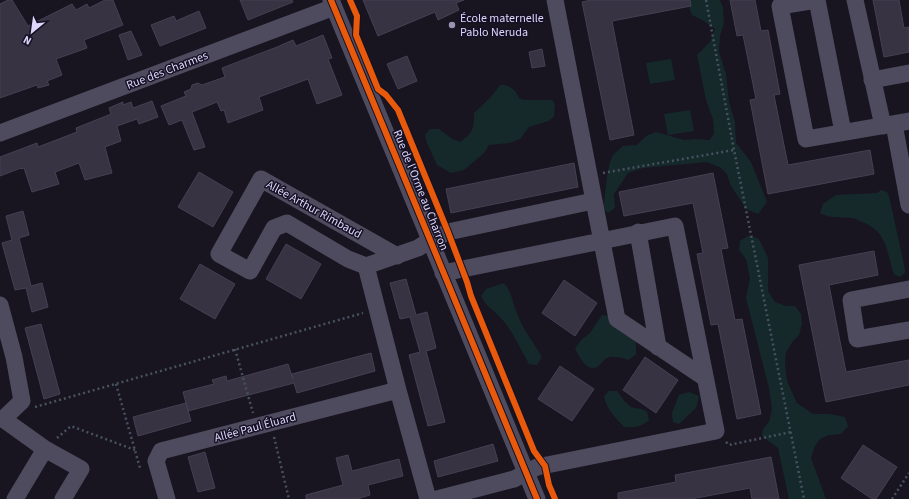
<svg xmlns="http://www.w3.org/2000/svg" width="909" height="499" font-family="'Source Sans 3',sans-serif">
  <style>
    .green { fill: #15292b }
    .building { fill: #373342; stroke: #454053 }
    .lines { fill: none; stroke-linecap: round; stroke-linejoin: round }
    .path { stroke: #48515f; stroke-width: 2.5; stroke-dasharray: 2 3; stroke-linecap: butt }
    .minor { stroke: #4e4b5f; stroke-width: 17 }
    .cycleway-casing { stroke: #161124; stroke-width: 8 }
    .cycleway { stroke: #e8590c; stroke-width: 6 }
    .poi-dot { fill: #9993af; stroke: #161124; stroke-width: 1.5 }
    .labels { text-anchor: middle; stroke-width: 3; stroke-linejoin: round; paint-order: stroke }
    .poi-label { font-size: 12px; fill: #ded7fc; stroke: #161124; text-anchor: start }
    .street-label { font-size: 12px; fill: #ded7fc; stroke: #161124 }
  </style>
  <rect width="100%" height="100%" fill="#181520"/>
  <path class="green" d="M686,0H720L723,8L724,23L720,36L719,52L726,74L729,102L735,122L736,143L751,162L767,202L758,214L746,209L730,184L727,174L721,168L707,162L643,168L628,173L614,194L615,208L608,213L603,208C606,193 606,170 612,157C614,153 620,149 623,146L637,145L646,136L656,132L684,140L695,139L709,140L714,134L713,119L706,100L697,55L710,42L715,29L704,21L692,15Z
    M671,59L675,80L650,84L646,63Z
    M500,85C510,85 515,89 519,98L524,100H552L555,104L554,116L549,121L529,127L520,139L509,143L489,145L484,153L464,170L451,173L437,165L427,143L425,135L430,129H439L452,139L460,142C473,133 474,129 474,113L492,96Z
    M690,110L694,131L668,135L664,114Z
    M881,190L887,192L889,196L905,269V273L900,277L894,274C886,252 889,235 865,223C861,222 857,219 853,218C841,217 832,219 820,213L823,204L836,195L877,193Z
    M749,235L759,239L768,258V291L775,302L786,306H795L801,314L802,324L799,335L793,341L786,352L785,365L787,381L797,403L813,414H829L845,417L848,426L841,434L829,435L820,439L815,446L811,458L826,499H789L778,448L762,436L763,429L769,422L772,409L769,388L746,298L750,278L746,259L739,250L740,241Z
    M504,283C512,292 513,305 518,316C524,331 534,343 542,357L537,365L529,364C520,348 512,329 499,316C492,309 486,306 481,296L486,289Z
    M602,315L608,316L631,335L636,343V354L629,360C622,358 613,355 607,358C603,360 601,365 597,367C586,372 580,357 575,349L581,340L590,333Z
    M609,391H617C621,396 627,406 634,408C640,409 641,408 647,412L649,420C641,427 634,428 624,427C616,418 606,409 604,396Z
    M689,392L699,396L696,408L679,424L673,422L672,413L679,395Z"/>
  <path class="building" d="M8,0H12L28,26L72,4L76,10L87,4L89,8L105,0H113L123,25L84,40L87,48L56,59L62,75L47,81L49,85L38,88L37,85L0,98V4Z
    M240,0H292L293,2L248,20Z
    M363,0H464L456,3L459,10L438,20L435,12L378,36Z
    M591,0H690L691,6L612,21L634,135L610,140L582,2Z
    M730,0H755L761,31L768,30L780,94L774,95L788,165L870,150L874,174L768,194L750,100L756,99L743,35L737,36Z
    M873,0H899L904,28L909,27V52L884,57Z
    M199,11L206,28L160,46L151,25L174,16L176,21Z
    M131,31L142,55L128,60L119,35Z
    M323,35L332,58L328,59L342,95L317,104L308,79L259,97L263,110L228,123L224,110L221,111L217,102L192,112L205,147L194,150L182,120L169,125L161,106L186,96L184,92L191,89L192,85L198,83L202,85L225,77L222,68L277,47L293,40L296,46Z
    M542,49L545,66L532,68L529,52Z
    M407,56L417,81L398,89L387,64Z
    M152,101L158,117L139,124L137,119L117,126L121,141L105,147L112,173L85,180L79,163L55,172L59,184L32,192L24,168L21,169V168L0,176V157L37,143L38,147L77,132L76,128L111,114L109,108L123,102V105L131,102L133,108Z
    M574,163L578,187L451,213L446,189Z
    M199,172L233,192L213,227L178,207Z
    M713,173L728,248L721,249L735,320L742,319L761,414L737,419L718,324L711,325L697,254L703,253L693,203L624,216L619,192Z
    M23,211L29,235L19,238L31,286L42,283L48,307L32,312L26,288L15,290L2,243L12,240L6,216Z
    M286,244L321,264L301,299L266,279Z
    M874,251L878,275L829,285L846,372L909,360V385L826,402L799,265Z
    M200,264L235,284L215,319L180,299Z
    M406,279L416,315L427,312L436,348L426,351L445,422L428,426L409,355L420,352L410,317L400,319L390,283Z
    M564,280L597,303L575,336L542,313Z
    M41,324L60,394L44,399L25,328Z
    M371,353L375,371L297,393L294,383L188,411L183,392L214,384L212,380L226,376L227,381L288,364L293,379L292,374Z
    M645,357L678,380L656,413L623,390Z
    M560,366L594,389L572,421L538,399Z
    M186,403L191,421L138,436L133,417Z
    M493,444L498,461L438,477L434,461Z
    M863,445L897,467L876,499H872L841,478Z
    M205,452L215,488L198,492L188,457Z
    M348,455L352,471L399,459L403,476L368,485L370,495L357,499H306V495L343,485L336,458Z
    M771,457L779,499H752L750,488L691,499H618V493L676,482L675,475Z"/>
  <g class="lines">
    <path class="path" d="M706,0L734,150L804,499
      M603,173L734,150
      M235,349L253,413
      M116,384L140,468
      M35,407L363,313
      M274,437L289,499
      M57,438L71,426L135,450
      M726,442L729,445L791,432
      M892,499L909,473"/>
    <path class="minor" d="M331,0L537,499
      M555,0L617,319L705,378
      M816,0L780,6L806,139L909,121
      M817,0L843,132
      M855,0L883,126
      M872,80L909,73
      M894,124L909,205
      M0,133L334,7
      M638,232L658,347
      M397,256L261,179L219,254L250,271L274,228L287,223L348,259L366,266L418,248L429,241L448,232L593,201
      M366,266L398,390L428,499
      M909,289L851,300L857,339L909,330
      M0,305L14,357L22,401L3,419H0
      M3,419L45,449L81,469L63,499
      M15,499L45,449
      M167,499L156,461L161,451L398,390
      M437,499L514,479L537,467L716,431L675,226L443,273"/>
    <defs>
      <path id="cycleway" d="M331,0L537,499
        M350,0L357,16L356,35L378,89L386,95L398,110L448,232L467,282L471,296L534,451L545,466L549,485L555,499"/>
    </defs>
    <use href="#cycleway" class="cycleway-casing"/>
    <use href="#cycleway" class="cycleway"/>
  </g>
  <circle class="poi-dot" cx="452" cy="25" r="4"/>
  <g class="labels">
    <g class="poi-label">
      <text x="460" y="22">École maternelle<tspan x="460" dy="14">Pablo Neruda</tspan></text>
    </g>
    <g class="street-label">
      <text transform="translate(167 70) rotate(-21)" y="4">Rue des Charmes</text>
      <text transform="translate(421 190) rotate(68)" y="4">Rue de l'Orme au Charron</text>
      <text transform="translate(314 209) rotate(29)" y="4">Allée Arthur Rimbaud</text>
      <text transform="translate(255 427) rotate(-15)" y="4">Allée Paul Éluard</text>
    </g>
  </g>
  <g transform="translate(32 32) rotate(209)" stroke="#161124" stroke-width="3" paint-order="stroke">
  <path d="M0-3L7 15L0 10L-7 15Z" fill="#ded7fc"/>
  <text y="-6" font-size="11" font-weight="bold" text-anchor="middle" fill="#ded7fc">N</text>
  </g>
</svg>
